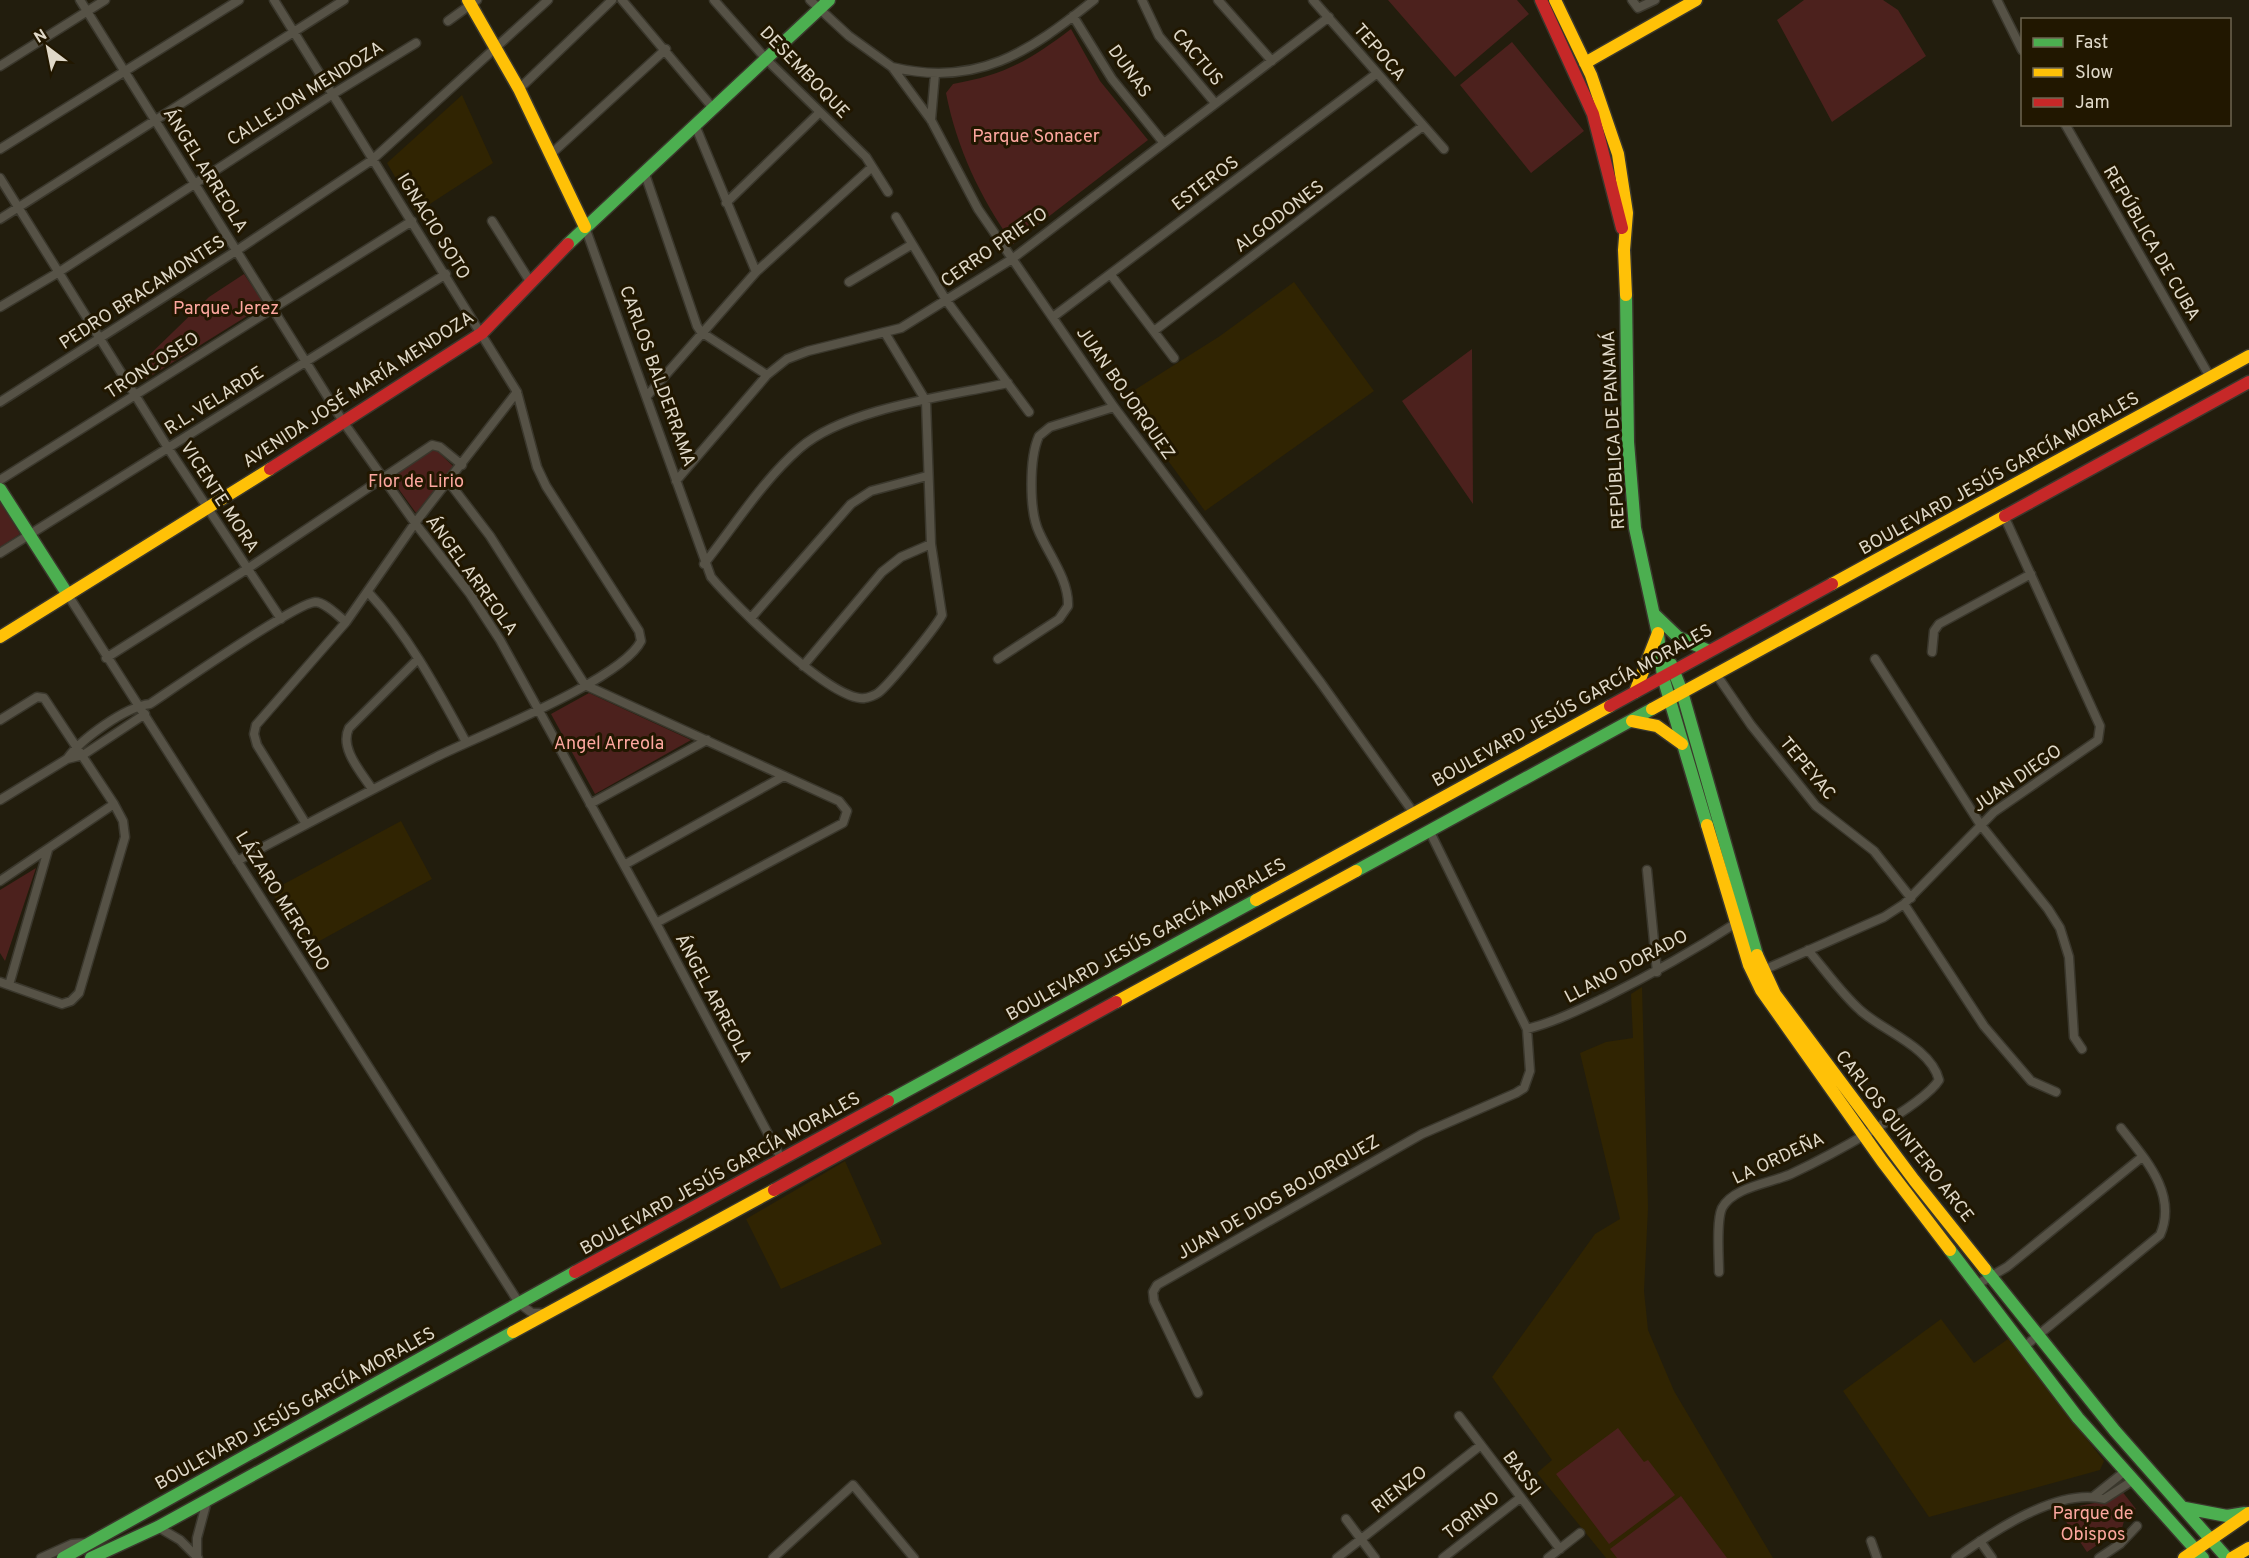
<svg xmlns="http://www.w3.org/2000/svg" width="2249" height="1558" font-family="Overpass,sans-serif">
  <style>
    .built { fill: #302402 }
    .green { fill: #4c211d }
    .lines { fill: none; stroke-linecap: round; stroke-linejoin: round }
    .street-casing { stroke: #3a372c; stroke-width: 11 }
    .fast-casing { stroke: #3a372c; stroke-width: 15 }
    .slow-casing { stroke: #3a372c; stroke-width: 15 }
    .jam-casing { stroke: #3a372c; stroke-width: 15 }
    .street { stroke: #565246; stroke-width: 8 }
    .fast { stroke: #4caf50; stroke-width: 12 }
    .slow { stroke: #ffc107; stroke-width: 12 }
    .jam { stroke: #c62828; stroke-width: 12 }
    .labels { text-anchor: middle; stroke-width: 6; stroke-linejoin: round; paint-order: stroke }
    .street-label { font-size: 18px; fill: #e0d9c9; stroke: #211700 }
    .park-label { font-size: 18px; fill: #fda79f; stroke: #211700 }
  </style>
  <rect width="100%" height="100%" fill="#221d0d"/>
  <path class="built" d="M462,95L493,163L416,213L387,163Z
    M1294,282L1374,391L1205,511L1122,398L1220,336Z
    M401,821L432,879L305,949L271,891Z
    M1642,987L1648,1208L1644,1291L1648,1330L1674,1391L1773,1558H1606L1537,1473L1552,1460L1492,1377L1595,1234L1620,1219L1580,1053L1606,1042L1633,1038L1631,994Z
    M845,1161L882,1244L781,1289L746,1219Z
    M1941,1319L1974,1363L2008,1339L2104,1461L2100,1470L1929,1517L1843,1391Z"/>
  <path class="green" d="M1388,0H1517L1529,14L1455,77Z
    M1804,0H1883L1898,10L1926,56L1832,122L1777,20Z
    M1071,29L1100,81L1148,140L1013,244C980,197 957,149 946,93L953,84C1005,75 1030,60 1071,29Z
    M1512,42L1584,131L1531,173L1460,85Z
    M244,274L265,305L146,379L138,366L209,297Z
    M1472,349L1473,504L1402,401Z
    M434,448L453,466L416,513L390,477Z
    M0,502L20,534L0,547Z
    M589,693L691,740L595,794L551,714Z
    M36,868L5,961L0,953V890Z
    M1618,1428L1644,1462L1648,1460L1675,1495L1609,1544L1556,1474Z
    M2121,1490L2136,1509L2126,1514L2122,1528L2087,1552L2058,1510L2110,1500Z
    M1681,1496L1727,1558H1617L1610,1549Z"/>
  <g class="lines">
    <defs>
      <path id="street" d="M80,0L344,423L415,523L470,594L500,640L656,923L782,1160
        M622,0L713,108
        M714,0L767,60L866,157L888,192
        M810,0L849,36L892,67L931,120L978,209L1114,407L1321,683L1413,812
        M1142,0L1159,36L1215,103
        M1218,0L1272,61
        M1313,0L1444,149
        M1632,0L1638,8L1655,0
        M1997,0L2022,50
        M1073,16L1112,79L1163,142
        M448,21L477,0
        M0,66L105,0
        M892,67C977,88 1029,52 1094,0
        M519,89L612,0
        M931,120L935,74
        M2065,124L2210,377
        M695,125L756,272
        M0,149L239,0
        M551,154L666,49
        M645,174L697,326L701,332L767,375
        M0,178L168,448L281,619
        M726,203L820,112
        M896,217L946,300L1029,412
        M0,219L344,0
        M492,221L531,283
        M585,227L711,577C733,603 832,703 865,698C868,698 875,695 878,693C889,685 936,627 942,615L931,544L926,401L885,333
        M1111,275L1174,358
        M849,282L911,245
        M0,307L59,272L333,94L416,43
        M1053,317L1376,74
        M1154,331L1423,126
        M647,396L756,272L872,167
        M0,402L236,251L372,160L548,0
        M0,480L412,221
        M448,481L490,536L585,685L839,801L847,811L843,823L656,923
        M676,481L767,375L787,359L808,351L901,328L946,300L1012,259L1329,17
        M0,553L446,274
        M704,564C735,525 763,480 800,448C846,408 949,396 1008,383
        M368,592C409,636 437,689 466,742
        M68,595L519,1303L532,1313H545
        M751,618L851,504L871,491L927,476
        M1932,652L1934,631L1939,624L2031,574
        M106,658L247,569L432,445L440,447L462,465
        M998,659L1059,619L1068,606C1069,580 1049,555 1039,532C1029,511 1029,458 1039,436L1050,427L1114,407
        M1875,659L1980,824L2048,909L2060,928L2069,957L2074,1037L2082,1049
        M803,666L882,572L901,557L931,544
        M1716,674L1751,725L1816,806L1874,851L1911,898
        M0,720L37,697L44,698L114,804L123,821L125,837L79,993L71,1001L62,1004L0,982
        M67,759C81,739 125,707 150,704C174,688 296,603 315,602C325,602 338,616 346,622
        M372,789C361,772 339,748 349,728L418,659
        M0,800L67,759L83,755L145,714
        M590,804L707,740
        M306,824L257,745L254,734L256,725L346,622L415,523L517,392
        M237,861C303,826 369,791 436,757C478,736 622,680 641,641L639,631L546,486L537,467L517,392L274,0
        M624,865L784,776
        M1647,870L1657,972
        M0,881L114,804
        M1904,904L1984,1026L2031,1081L2056,1092
        M1759,972L1884,917L1904,904L1994,812L2098,740L2100,726L2004,516
        M9,985L48,850
        M1527,1029C1555,1022 1578,1010 1604,998C1650,975 1693,951 1736,923
        M1719,1272C1719,1257 1716,1221 1722,1208C1733,1187 1771,1183 1791,1174C1823,1159 1922,1107 1939,1080C1931,1047 1881,1030 1860,1010C1841,993 1825,970 1808,950
        M1976,1285L2007,1267L2142,1157
        M2025,1346L2160,1235C2178,1194 2145,1159 2121,1128
        M1198,1393L1154,1301L1153,1292L1157,1285L1422,1134L1516,1093L1524,1088L1530,1071L1527,1029L1429,830
        M1459,1416L1560,1549
        M2094,1496L2124,1472
        M1346,1519L1375,1558
        M158,1527L180,1540L198,1558
        M1871,1541L1877,1558
        M1980,1541L1992,1558
        M197,1556V1538L207,1501
        M41,1558L72,1544L85,1543
        M773,1558L853,1485L914,1558
        M1337,1558L1481,1445
        M1443,1558L1520,1498
        M1548,1558L1580,1533
        M1956,1558C1992,1532 2058,1487 2104,1499L2132,1481
        M2099,1558L2120,1544L2137,1526"/>
      <path id="fast" d="M568,244L829,0
        M1626,295L1628,442L1635,528L1658,634L1663,677L1707,825
        M0,489L68,595
        M1654,614L1678,637L1709,651
        M1671,664L1682,692L1757,955
        M1356,871L1652,709
        M888,1101L1256,900
        M1950,1250L2078,1418L2203,1558
        M1985,1269L2115,1431L2227,1558
        M2185,1508L2227,1516L2245,1513
        M63,1558L575,1272
        M91,1558L158,1527L513,1332"/>
      <path id="slow" d="M468,0L519,89L585,227
        M1555,0L1591,75L1618,154L1627,213L1624,250L1626,295
        M1585,63L1696,0
        M1832,584L2249,356
        M0,637L270,469
        M1635,692L1658,633
        M1652,709L2005,516
        M1632,721L1657,726L1682,744
        M1707,825L1749,965L1761,990L1882,1161L1950,1250
        M1256,900L1610,706
        M1757,955L1775,994L1914,1180L1985,1269
        M1116,1002L1356,871
        M513,1332L774,1190
        M2184,1558L2249,1513
        M2232,1558L2249,1548"/>
      <path id="jam" d="M1541,0L1593,114L1622,228
        M270,469L482,333L568,244
        M2005,516L2249,382
        M1610,706L1832,584
        M774,1190L1116,1002
        M575,1272L888,1101"/>
    </defs>
    <use href="#street" class="street-casing"/>
    <use href="#fast" class="fast-casing"/>
    <use href="#slow" class="slow-casing"/>
    <use href="#jam" class="jam-casing"/>
    <use href="#street" class="street"/>
    <use href="#fast" class="fast"/>
    <use href="#slow" class="slow"/>
    <use href="#jam" class="jam"/>
  </g>
  <g class="labels">
    <g class="street-label">
      <text transform="translate(1380 52) rotate(49)" y="6">TEPOCA</text>
      <text transform="translate(1198 57) rotate(50)" y="6">CACTUS</text>
      <text transform="translate(1130 71) rotate(54)" y="6">DUNAS</text>
      <text transform="translate(805 72) rotate(46)" y="6">DESEMBOQUE</text>
      <text transform="translate(305 93) rotate(-32)" y="6">CALLEJON MENDOZA</text>
      <text transform="translate(206 170) rotate(58)" y="6">ÁNGEL ARREOLA</text>
      <text transform="translate(1205 183) rotate(-37)" y="6">ESTEROS</text>
      <text transform="translate(1279 216) rotate(-37)" y="6">ALGODONES</text>
      <text transform="translate(434 226) rotate(58)" y="6">IGNACIO SOTO</text>
      <text transform="translate(2152 243) rotate(60)" y="6">REPÚBLICA DE CUBA</text>
      <text transform="translate(994 247) rotate(-35)" y="6">CERRO PRIETO</text>
      <text transform="translate(142 292) rotate(-33)" y="6">PEDRO BRACAMONTES</text>
      <text transform="translate(152 365) rotate(-33)" y="6">TRONCOSEO</text>
      <text transform="translate(658 376) rotate(70)" y="6">CARLOS BALDERRAMA</text>
      <text transform="translate(358 389) rotate(-33)" y="6">AVENIDA JOSÉ MARÍA MENDOZA</text>
      <text transform="translate(1126 393) rotate(55)" y="6">JUAN BOJORQUEZ</text>
      <text transform="translate(214 400) rotate(-32)" y="6">R.L. VELARDE</text>
      <text transform="translate(1613 430) rotate(-93)" y="6">REPÚBLICA DE PANAMÁ</text>
      <text transform="translate(1999 473) rotate(-29)" y="6">BOULEVARD JESÚS GARCÍA MORALES</text>
      <text transform="translate(220 497) rotate(57)" y="6">VICENTE MORA</text>
      <text transform="translate(472 575) rotate(54)" y="6">ÁNGEL ARREOLA</text>
      <text transform="translate(1572 705) rotate(-29)" y="6">BOULEVARD JESÚS GARCÍA MORALES</text>
      <text transform="translate(1808 768) rotate(50)" y="6">TEPEYAC</text>
      <text transform="translate(2017 778) rotate(-35)" y="6">JUAN DIEGO</text>
      <text transform="translate(283 901) rotate(58)" y="6">LÁZARO MERCADO</text>
      <text transform="translate(1146 939) rotate(-29)" y="6">BOULEVARD JESÚS GARCÍA MORALES</text>
      <text transform="translate(1626 966) rotate(-28)" y="6">LLANO DORADO</text>
      <text transform="translate(714 998) rotate(62)" y="6">ÁNGEL ARREOLA</text>
      <text transform="translate(1905 1136) rotate(52)" y="6">CARLOS QUINTERO ARCE</text>
      <text transform="translate(1778 1158) rotate(-25)" y="6">LA ORDEÑA</text>
      <text transform="translate(720 1173) rotate(-29)" y="6">BOULEVARD JESÚS GARCÍA MORALES</text>
      <text transform="translate(1278 1197) rotate(-30)" y="6">JUAN DE DIOS BOJORQUEZ</text>
      <text transform="translate(295 1408) rotate(-29)" y="6">BOULEVARD JESÚS GARCÍA MORALES</text>
      <text transform="translate(1522 1473) rotate(53)" y="6">BASSI</text>
      <text transform="translate(1399 1489) rotate(-38)" y="6">RIENZO</text>
      <text transform="translate(1471 1515) rotate(-38)" y="6">TORINO</text>
    </g>
    <g class="park-label">
      <text x="1036" y="142">Parque Sonacer</text>
      <text x="226" y="314">Parque Jerez</text>
      <text x="416" y="487">Flor de Lirio</text>
      <text x="609" y="749">Angel Arreola</text>
      <text x="2093" y="1519">Parque de<tspan x="2093" dy="21">Obispos</tspan></text>
    </g>
  </g>
  <rect x="2021" y="18" width="210" height="108" fill="#211700" stroke="#6d6550" stroke-width="1.5"/>
  <rect x="2033" y="38" width="30" height="9" fill="#4caf50" stroke="#6d6550" stroke-width="1.5"/>
  <text x="2075" y="48" font-size="18" fill="#e0d9c9">Fast</text>
  <rect x="2033" y="68" width="30" height="9" fill="#ffc107" stroke="#6d6550" stroke-width="1.5"/>
  <text x="2075" y="78" font-size="18" fill="#e0d9c9">Slow</text>
  <rect x="2033" y="98" width="30" height="9" fill="#c62828" stroke="#6d6550" stroke-width="1.5"/>
  <text x="2075" y="108" font-size="18" fill="#e0d9c9">Jam</text>
  <g transform="translate(48 48) rotate(328)" stroke="#211700" stroke-width="4.5" paint-order="stroke">
  <path d="M0-4.5L10 22L0 15L-10 22Z" fill="#e0d9c9"/>
  <text y="-9" font-size="16" font-weight="bold" text-anchor="middle" fill="#e0d9c9">N</text>
  </g>
</svg>
